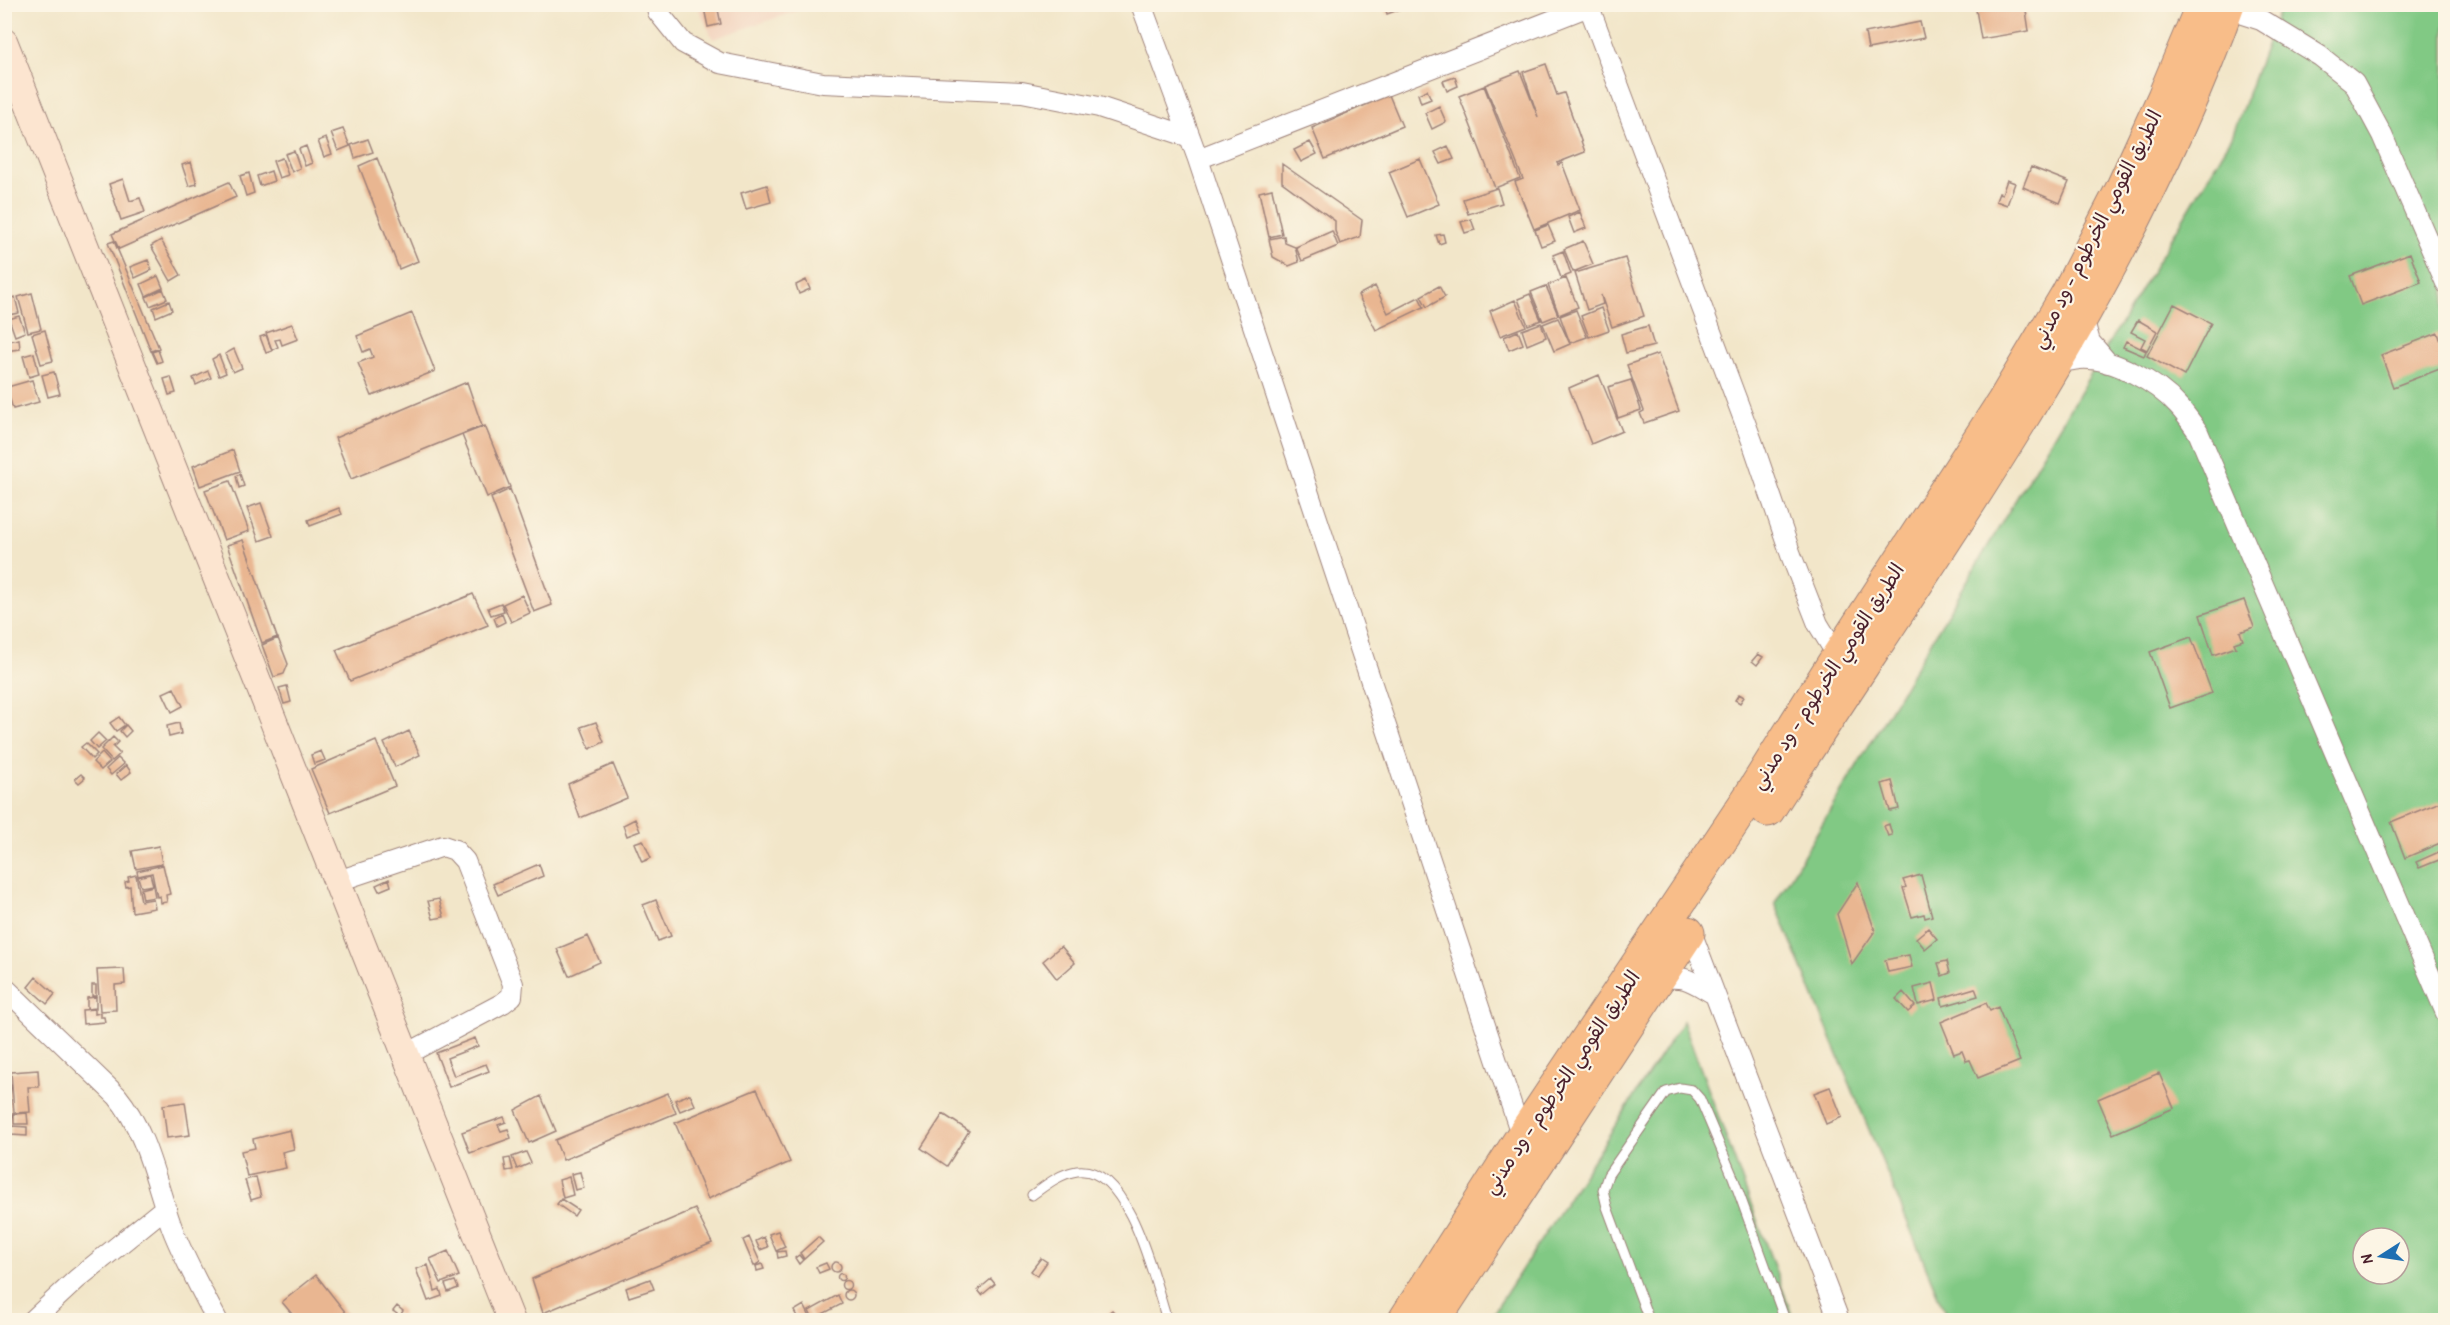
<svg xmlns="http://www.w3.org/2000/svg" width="2450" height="1325" font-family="'Patrick Hand','Playpen Sans Arabic',sans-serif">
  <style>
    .built { fill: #f3d4bf }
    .green { fill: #81c984; stroke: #667458; stroke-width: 1.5; fill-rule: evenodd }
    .building { fill: #e9b691 }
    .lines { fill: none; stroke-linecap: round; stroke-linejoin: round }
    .lane-casing { stroke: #9e827a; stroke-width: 11 }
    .street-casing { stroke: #9e827a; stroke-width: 22 }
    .secondary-casing { stroke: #9e827a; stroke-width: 29 }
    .highway-casing { stroke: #9e827a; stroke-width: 35 }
    .lane { stroke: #fff; stroke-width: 9 }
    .street { stroke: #fff; stroke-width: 20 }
    .secondary { stroke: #fce5d0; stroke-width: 27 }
    .highway { stroke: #f8bd89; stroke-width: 33 }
    .labels { text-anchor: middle; stroke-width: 4.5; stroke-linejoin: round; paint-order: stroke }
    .street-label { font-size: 20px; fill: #4a1f2b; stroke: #fcf5e5 }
  </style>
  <rect width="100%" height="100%" fill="#fcf5e5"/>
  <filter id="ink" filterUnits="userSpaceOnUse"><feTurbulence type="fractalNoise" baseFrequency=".0167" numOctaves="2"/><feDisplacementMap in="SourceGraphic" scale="12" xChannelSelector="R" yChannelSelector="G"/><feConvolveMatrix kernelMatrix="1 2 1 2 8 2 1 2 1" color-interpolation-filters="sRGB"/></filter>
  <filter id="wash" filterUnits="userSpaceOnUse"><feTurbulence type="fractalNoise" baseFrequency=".008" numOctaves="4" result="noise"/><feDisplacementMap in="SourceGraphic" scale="24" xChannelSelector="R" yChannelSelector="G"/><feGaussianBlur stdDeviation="1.35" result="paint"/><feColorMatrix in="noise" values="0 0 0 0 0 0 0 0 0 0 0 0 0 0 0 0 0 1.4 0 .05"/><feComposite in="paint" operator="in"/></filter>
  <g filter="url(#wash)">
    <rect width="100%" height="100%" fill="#f2e6c9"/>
    <path class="built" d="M697,5H815L713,39Z"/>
    <path class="green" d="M2281,5H2445V1320H1948L1775,903L2232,137ZM2363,1238H2399V1274H2363Z
      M1683,1021L1794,1320H1489Z"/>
    <g id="blocks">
      <path class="building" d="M1384,4H1412V5L1387,14Z
        M1975,4H2025L2029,31L1981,39Z
        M717,5L721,24L708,27L704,8Z
        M1920,22L1924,38L1868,49L1865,33Z
        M1546,64L1557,95L1564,93L1585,152L1557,163L1558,165L1562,163L1580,210L1534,229L1515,182L1523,179L1485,85L1520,71L1538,117L1523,72Z
        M1455,77L1458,86L1447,91L1443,81Z
        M1484,86L1520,178L1495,188L1459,96Z
        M1427,90L1431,99L1421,103L1418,94Z
        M1389,95L1402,126L1325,159L1312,128Z
        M1439,106L1446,122L1432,129L1425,113Z
        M343,129L350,146L338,151L331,133Z
        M326,138L332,154L324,157L318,141Z
        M368,139L373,152L355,158L351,145Z
        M1310,142L1317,154L1301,162L1294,150Z
        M306,146L312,163L305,166L299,149Z
        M1448,146L1454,159L1441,164L1435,152Z
        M294,151L300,168L292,172L285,154Z
        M282,158L288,175L279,178L273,161Z
        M377,158L418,261L399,269L359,166Z
        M1420,159L1439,204L1408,217L1389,172Z
        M191,162L197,184L189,186L182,165Z
        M1282,164L1362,220L1360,237L1340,244L1335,231V221L1282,182Z
        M2031,167L2069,182L2060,203L2023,187Z
        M271,171L274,181L260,186L257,176Z
        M249,173L254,193L246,196L240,176Z
        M123,179L130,201L140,198L145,212L121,220L109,184Z
        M2007,180L2015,183L2007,205L1996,201L1999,193L2002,194Z
        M229,182L236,197L119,249L112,234Z
        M767,185L771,202L746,209L741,193Z
        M1497,188L1502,203L1468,214L1463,199Z
        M1272,189L1282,234L1269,237L1259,192Z
        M1580,212L1586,228L1574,233L1568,217Z
        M1471,219L1475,230L1465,233L1461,222Z
        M1548,225L1555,241L1541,246L1535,230Z
        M1332,231L1338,246L1302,261L1296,247Z
        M1443,234L1445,242L1439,244L1436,235Z
        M1284,236L1285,243L1295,247L1299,262L1289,266L1273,257L1269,239Z
        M161,240L181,275L171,281L151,246Z
        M114,241L159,348L151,351L108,243Z
        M1583,241L1593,264L1573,272L1564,249Z
        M1563,251L1571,274L1561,278L1553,255Z
        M2410,253L2421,282L2361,305L2350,276Z
        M1625,258L1644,316L1612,327L1601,295L1603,304L1587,310L1575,273Z
        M148,260L152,270L135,278L130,267Z
        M158,276L163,288L146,296L141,284Z
        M1566,278L1578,307L1559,315L1548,285Z
        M806,280L810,289L799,294L796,285Z
        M1375,286L1388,313L1419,297L1424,307L1376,330L1358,295Z
        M1439,286L1445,297L1427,307L1421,296Z
        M1546,286L1558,315L1543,321L1531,292Z
        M163,289L167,299L150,306L146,297Z
        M32,293L41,329L28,332L18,297Z
        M1530,294L1541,320L1528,325L1518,299Z
        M15,297L19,313L4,316V300Z
        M1515,300L1526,326L1500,336L1490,311Z
        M169,301L172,310L156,317L153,308Z
        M2174,304L2211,323L2184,376L2147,356Z
        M1601,308L1609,330L1589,337L1581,316Z
        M1576,310L1587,337L1570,343L1560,316Z
        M412,313L435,371L372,396L358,363L373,357L370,349L363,352L357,336Z
        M19,316L25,332L15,336L9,319Z
        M1558,318L1570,344L1554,351L1543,324Z
        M2138,320L2157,331L2147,350L2141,347L2145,339L2131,332Z
        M4,321L9,336L4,338Z
        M1541,323L1546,337L1527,345L1522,330Z
        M292,324L298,339L282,345L280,339L275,340L278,347L272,350L266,333Z
        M1648,326L1654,346L1626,353L1621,334Z
        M45,330L53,361L41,364L32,334Z
        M1518,331L1523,344L1509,350L1504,337Z
        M2438,333L2445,353V367L2393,387L2381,355Z
        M266,335L272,351L266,353L260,337Z
        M19,339L20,349L4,351V342Z
        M2126,341L2146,351L2144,356L2123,347Z
        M234,349L242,368L233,372L225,354Z
        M158,350L162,361L157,363L152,352Z
        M34,353L39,374L29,377L23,356Z
        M1658,354L1679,411L1644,423L1640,413L1644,411L1627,365Z
        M219,355L226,373L219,376L212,359Z
        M208,371L211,378L196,385L193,378Z
        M54,372L60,394L48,397L42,375Z
        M1599,375L1622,431L1591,444L1569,388Z
        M171,377L176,393L169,395L164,379Z
        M32,380L39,402L13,409L9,396L4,397V388Z
        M1631,380L1641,410L1618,418L1608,387Z
        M467,382L482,426L351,479L335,438Z
        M485,426L510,487L487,497L462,435Z
        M233,450L240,471L200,486L193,466Z
        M240,474L244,486L239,488L236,476Z
        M230,481L249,531L224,540L205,490Z
        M510,489L552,605L534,612L491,498Z
        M261,503L273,536L259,541L247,508Z
        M339,508L342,514L310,526L308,520Z
        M243,540L277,637L262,643L227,545Z
        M473,594L488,625L350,681L336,650Z
        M522,595L530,613L511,622L503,604Z
        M2244,600L2254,627L2240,632L2243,640L2234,643L2236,647L2213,655L2200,615Z
        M501,603L504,611L491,615L488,608Z
        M502,614L505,622L497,626L494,618Z
        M2191,637L2212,693L2170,708L2150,652Z
        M278,638L288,664L284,674L274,677L262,645Z
        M1758,654L1763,657L1757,665L1752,661Z
        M287,686L291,702L284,704L279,688Z
        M174,688L183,706L172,712L163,693Z
        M1739,694L1744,697L1740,703L1735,700Z
        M119,717L125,725L116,731L110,723Z
        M596,722L604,742L590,749L581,727Z
        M179,723L181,734L169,737L167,726Z
        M126,725L131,731L125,737L120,731Z
        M409,731L420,755L395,767L384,743Z
        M98,733L106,741L97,749L90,741Z
        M113,737L118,742L113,747L120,754L112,761L101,749Z
        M376,741L395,786L330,813L311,769Z
        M86,743L97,754L92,759L81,747Z
        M321,751L325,760L314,764L311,755Z
        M102,753L110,762L101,770L93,762Z
        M118,758L124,764L111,775L106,769Z
        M613,764L627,798L580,818L568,784Z
        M126,765L131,772L121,780L116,774Z
        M81,774L85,778L79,783L75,779Z
        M1892,781L1899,809L1890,811L1882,784Z
        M2440,802L2445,817V841L2405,858L2391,822Z
        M635,819L640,831L627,836L623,825Z
        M1889,824L1892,835L1888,836L1884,826Z
        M643,840L651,858L642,862L634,843Z
        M159,846L162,864L136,869L132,851Z
        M2441,851L2444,858L2419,868L2416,862Z
        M539,864L543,876L498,895L493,884Z
        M163,865L170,894L166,895L167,902L161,903L160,896L157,897L152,873L138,876L137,871Z
        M150,874L153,885L141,887L138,877Z
        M136,875L141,901L153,899L155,908L132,912L130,886L126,887L125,882L129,881L128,877Z
        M1921,875L1932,916L1925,918L1924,914L1912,917L1903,888L1906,887L1903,880Z
        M389,879L391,886L379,891L376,885Z
        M1858,882L1875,931L1852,964L1837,914Z
        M153,886L155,897L143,899L141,889Z
        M439,899L444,917L433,919L428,901Z
        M656,900L671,936L658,941L643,905Z
        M1928,928L1937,939L1925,949L1916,938Z
        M588,936L600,962L569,976L557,949Z
        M1061,946L1075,963L1057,979L1043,961Z
        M1909,955L1912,967L1888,972L1885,960Z
        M1947,961L1950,973L1942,976L1938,963Z
        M124,969L125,984L115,985L116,1010L100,1011L97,970Z
        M36,977L55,994L47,1004L28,987Z
        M1933,983L1937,1000L1918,1005L1914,988Z
        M92,985H96V996H92Z
        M1975,988L1978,996L1943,1006L1941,998Z
        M1903,992L1915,1006L1908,1012L1896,999Z
        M96,997V1008L87,1009V998Z
        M1986,1003L1990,1011L1998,1007L2020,1061L1978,1078L1970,1060L1966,1061L1962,1051L1954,1054L1941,1022Z
        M95,1009V1014L100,1013V1017H104L105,1022L83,1024L82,1010Z
        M475,1038L478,1046L447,1058L454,1076L486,1064L489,1071L449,1087L436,1053Z
        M2445,1059V1066L2440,1068L2439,1060Z
        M38,1070L39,1087H28L30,1112L14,1113L11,1072Z
        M2159,1073L2174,1108L2113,1134L2098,1099Z
        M7,1085H11L10,1098H6Z
        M1830,1087L1842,1117L1826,1124L1814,1093Z
        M757,1089L790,1162L708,1199L675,1123Z
        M668,1093L676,1113L563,1160L555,1140Z
        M690,1094L695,1105L680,1111L675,1100Z
        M541,1096L556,1131L529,1143L515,1110Z
        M4,1099L11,1100L10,1111H4Z
        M185,1102L190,1135L167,1138L163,1105Z
        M4,1113L13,1114L11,1124L4,1123Z
        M27,1113L28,1124H14V1114Z
        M943,1114L969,1131L947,1166L921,1148Z
        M504,1117L506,1122L498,1125L501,1131L508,1129L511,1138L470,1153L462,1132Z
        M11,1126L27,1127V1136L11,1135Z
        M290,1130L294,1149L282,1152L286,1168L247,1176L241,1151L255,1148L253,1139Z
        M526,1152L531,1163L517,1169L512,1157Z
        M510,1158L513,1170L506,1171L504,1159Z
        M580,1172L584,1188L575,1190L571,1174Z
        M256,1177L261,1197L251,1200L245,1180Z
        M569,1177L573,1195L563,1198L559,1180Z
        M561,1199L578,1210L574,1216L557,1204Z
        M695,1209L712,1243L543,1313L532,1279Z
        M778,1231L785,1247L776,1251L769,1234Z
        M749,1237L760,1262L754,1266L743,1240Z
        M764,1237L768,1247L760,1250L756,1241Z
        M818,1237L823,1242L804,1259L800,1253Z
        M448,1251L459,1276L441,1283L430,1259Z
        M785,1251L786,1256L778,1258L777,1252Z
        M799,1255L803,1260L799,1264L795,1258Z
        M1041,1258L1047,1262L1037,1276L1031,1271Z
        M831 1267a5 5 0 1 1 10 0a5 5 0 1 1-10 0Z
        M826,1263L829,1269L819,1273L816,1267Z
        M762,1264L764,1269L757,1271L756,1266Z
        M428,1265L435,1291L440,1289L442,1296L428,1301L416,1269Z
        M837.5 1277a3.5 3.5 0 1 1 7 0a3.5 3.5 0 1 1-7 0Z
        M316,1275L350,1318L347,1320H297L282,1302Z
        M650,1279L654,1289L629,1297L626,1288Z
        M991,1279L995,1284L982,1295L978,1290Z
        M841.5 1285a4.5 4.5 0 1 1 9 0a4.5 4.5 0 1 1-9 0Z
        M455,1281L458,1288L448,1292L445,1284Z
        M844 1295a5 5 0 1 1 10 0a5 5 0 1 1-10 0Z
        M838,1295L842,1304L813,1319L809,1311Z
        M804,1305L811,1319L809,1320H799L794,1311Z
        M397,1306L403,1311L400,1316L393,1311Z
        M1112,1310L1121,1320H1111L1106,1315Z"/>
    </g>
  </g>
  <g filter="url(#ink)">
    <use href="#blocks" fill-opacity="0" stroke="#9e827a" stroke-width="1.5"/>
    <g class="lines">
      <defs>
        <path id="lane" d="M1032,1195C1046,1185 1059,1174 1077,1171C1129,1164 1155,1283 1167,1320
          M1649,1320L1607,1207L1603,1190L1608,1175L1666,1092L1680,1088L1692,1090L1700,1099L1733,1177L1785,1320"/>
        <path id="street" d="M656,4L658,12L683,43L720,63L823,83L1022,92L1099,107L1190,137
          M1141,4L1198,159L1522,1137
          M1588,4L1752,441L1791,555L1818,624L1842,663
          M2227,9L2261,20L2320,56L2354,83L2382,135L2446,283
          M1198,159L1589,6
          M2083,318L2090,342L2108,363
          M2056,363C2064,362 2072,360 2079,359C2111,356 2158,383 2178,406C2186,414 2192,424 2198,432L2446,1013
          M335,882L443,846L455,850L465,861L513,984L512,996L503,1003L405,1055
          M1690,929L1839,1320
          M1657,979C1687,975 1689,980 1714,994
          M4,987L117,1096C149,1135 156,1187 174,1233C186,1262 202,1292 217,1320
          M33,1320L77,1279L166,1207"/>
        <path id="secondary" d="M4,42L511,1320"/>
        <path id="highway" d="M1768,810C1935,549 2123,298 2228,4
          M1405,1320L1522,1137L1749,798L1837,658L2004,401L2067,295L2121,191L2164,97L2203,4
          M1434,1320L1688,933"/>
      </defs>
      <use href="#lane" class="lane-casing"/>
      <use href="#street" class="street-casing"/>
      <use href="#secondary" class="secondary-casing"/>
      <use href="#highway" class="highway-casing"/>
      <use href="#lane" class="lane"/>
      <use href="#street" class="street"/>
      <use href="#secondary" class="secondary"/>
      <use href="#highway" class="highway"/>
    </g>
  </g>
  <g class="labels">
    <g class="street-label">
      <text transform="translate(2096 229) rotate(-63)" y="7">الطريق القومي الخرطوم - ود مدني</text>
      <text transform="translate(1827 676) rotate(-57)" y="7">الطريق القومي الخرطوم - ود مدني</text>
      <text transform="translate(1561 1082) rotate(-56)" y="7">الطريق القومي الخرطوم - ود مدني</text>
    </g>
  </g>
  <rect width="2450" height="1325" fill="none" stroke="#fcf5e5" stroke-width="24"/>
  <g transform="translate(2381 1256) rotate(258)"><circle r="28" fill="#fcf5e5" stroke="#b59f9b" stroke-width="1.5"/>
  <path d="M0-4.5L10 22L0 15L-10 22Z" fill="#1f6fb2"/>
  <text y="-9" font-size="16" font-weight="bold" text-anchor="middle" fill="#4a1f2b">N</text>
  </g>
</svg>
